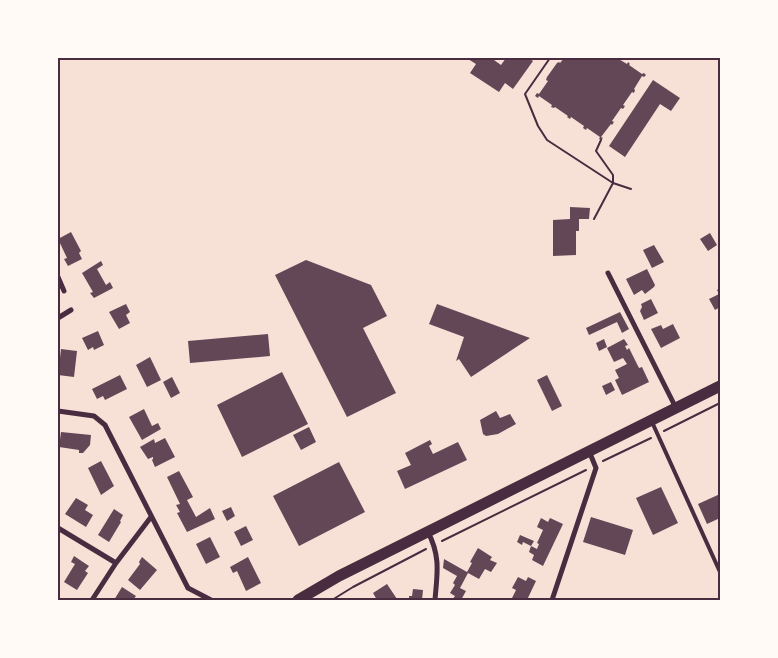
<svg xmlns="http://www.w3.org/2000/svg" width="778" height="658" font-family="Barlow,sans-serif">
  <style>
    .building { fill: #644757 }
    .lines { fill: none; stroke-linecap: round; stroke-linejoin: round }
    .path { stroke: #4a2c40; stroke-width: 2 }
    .service { stroke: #4a2c40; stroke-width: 4 }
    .minor { stroke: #4a2c40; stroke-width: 5 }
    .primary { stroke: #4a2c40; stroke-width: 11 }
    .neatline { fill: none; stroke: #4a2c40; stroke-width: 2 }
  </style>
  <rect width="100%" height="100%" fill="#f7e1d7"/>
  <path class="building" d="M469,58H496L494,60L501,65L506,58H528L533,61L513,89L505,83L499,92L470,73L476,64L468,59Z
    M564,58H617L627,64L628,62L630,64L629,65L642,74L644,73L646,75L644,77L642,76L634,89L635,90L634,93L632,92L623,105L625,106L623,109L621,108L612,121L614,122L612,125L611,124L601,137L603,138L601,140L599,139L600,137L587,128L586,130L583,128L584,126L571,117L570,119L567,117L568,116L555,107L554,108L551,107L552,105L539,96L538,98L535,96L537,93L539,94L548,81L546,80L547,77L557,63L559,62L560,63Z
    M653,80L680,98L671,111L660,104L625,157L609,146Z
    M570,207L590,208L589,219H579V231H576V255L553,256V220L570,219Z
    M71,232L81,251L79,253L82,259L68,266L64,259L67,258L58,239Z
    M710,233L717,245L708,251L700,239Z
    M654,245L664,262L652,268L643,250Z
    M306,260L371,285L387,316L363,328L396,393L347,417L275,275Z
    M101,261L103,265L97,269L106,285L110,282L113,288L94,298L90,293L93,292L82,273Z
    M647,269L655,285L654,287L645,294L642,290L634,295L626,279Z
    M720,288V307L715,310L709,299L719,294L717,290Z
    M651,299L658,313L644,320L640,311L642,307L641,304Z
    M126,304L130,312L126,315L130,323L119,329L109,312Z
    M437,304L530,338L471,377L459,359L456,361L464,337L429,324Z
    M620,312L629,329L622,333L617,322L589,335L586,328Z
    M673,324L680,338L661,348L651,329L661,325L663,329Z
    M98,331L104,345L94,350L93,347L88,350L82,338Z
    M268,334L270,356L190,363L188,341Z
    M604,339L607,347L599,351L596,343Z
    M624,339L628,345L625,346L627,350L629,348L639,368L642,367L649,382L622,395L615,380L619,378L615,370L627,364L623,358L614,362L607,348Z
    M61,349L77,351L74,377L58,375Z
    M150,357L161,380L147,387L136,365Z
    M282,372L308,424L242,457L217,405Z
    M120,375L127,389L105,400L103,396L97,399L92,389Z
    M547,375L562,406L552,411L537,380Z
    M172,377L180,393L171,398L163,382Z
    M611,382L615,390L606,395L602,386Z
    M144,409L152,426L158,423L161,429L142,440L129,417Z
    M496,411L500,418L510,414L516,424L498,434L486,436L483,434L480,420Z
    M309,427L316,442L301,450L293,435Z
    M61,432L91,435L90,445L83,453H79V450L59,447Z
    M165,438L175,457L155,467L152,460L153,459V457L148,459L140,447L154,439L155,443Z
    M430,440L432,444L429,446L433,454L458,442L467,460L405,489L397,471L411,465L405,453Z
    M101,461L114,486L101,495L88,468Z
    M339,462L365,512L299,546L273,496Z
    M179,471L193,497L187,500L196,517L210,508L215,519L187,532L177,513L180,512L176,505L180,504L167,477Z
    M661,487L678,523L653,535L636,498Z
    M720,494V518L707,524L698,504Z
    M76,498L88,505L85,510L93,515L86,527L65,514Z
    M231,507L235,516L227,521L222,511Z
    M114,509L123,515L120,521L121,522L109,542L98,535Z
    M591,517L633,530L625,555L583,542Z
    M541,518L548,522L550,518L563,524L543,566L532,560L534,555L529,552L531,546L537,549L539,544L537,543L543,530L537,527Z
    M246,526L253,540L241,546L234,532Z
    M520,535L534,541L531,546L523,542L522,545L517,542Z
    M210,537L220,557L206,564L196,544Z
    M478,548L492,557L490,560L497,563L491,572L485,569L479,579L468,573L460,588L466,591L461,600H452L455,596L450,593L455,585L453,583L457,576L443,568L444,559L467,572L472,563L470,562Z
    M74,556L89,566L85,571L88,573L77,590L64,582L75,564L71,562Z
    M142,557L157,570L140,590L128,580L140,564L139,562Z
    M248,557L261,583L246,591L237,571L233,573L230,567Z
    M518,577L526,581L528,577L536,581L527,600H511L516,590L512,588Z
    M387,584L397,599L377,600L373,593Z
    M122,587L136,596L133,600H114Z
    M413,589L423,590L422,600H409V596H412Z"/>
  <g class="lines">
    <path class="path" d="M550,58L525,94L538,126L547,140L613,183L631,189
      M594,219L613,183V175L596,151L601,140
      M664,431L720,403
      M603,461L651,438
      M442,541L586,470
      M332,600L353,587L426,549"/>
    <path class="service" d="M652,422L720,572"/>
    <path class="minor" d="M608,273L676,408
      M58,277L64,291
      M58,318L71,310
      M58,411L94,416L105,425L188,588L211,600
      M58,528L116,563
      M428,532C441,557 437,574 435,600
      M92,600L116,563L151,517
      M552,600L596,468L589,451"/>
    <path class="primary" d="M298,600L339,576L720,386"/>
  </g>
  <rect width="778" height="658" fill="none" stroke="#fffaf5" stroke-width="118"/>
  <rect x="59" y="59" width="660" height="540" class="neatline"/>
</svg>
